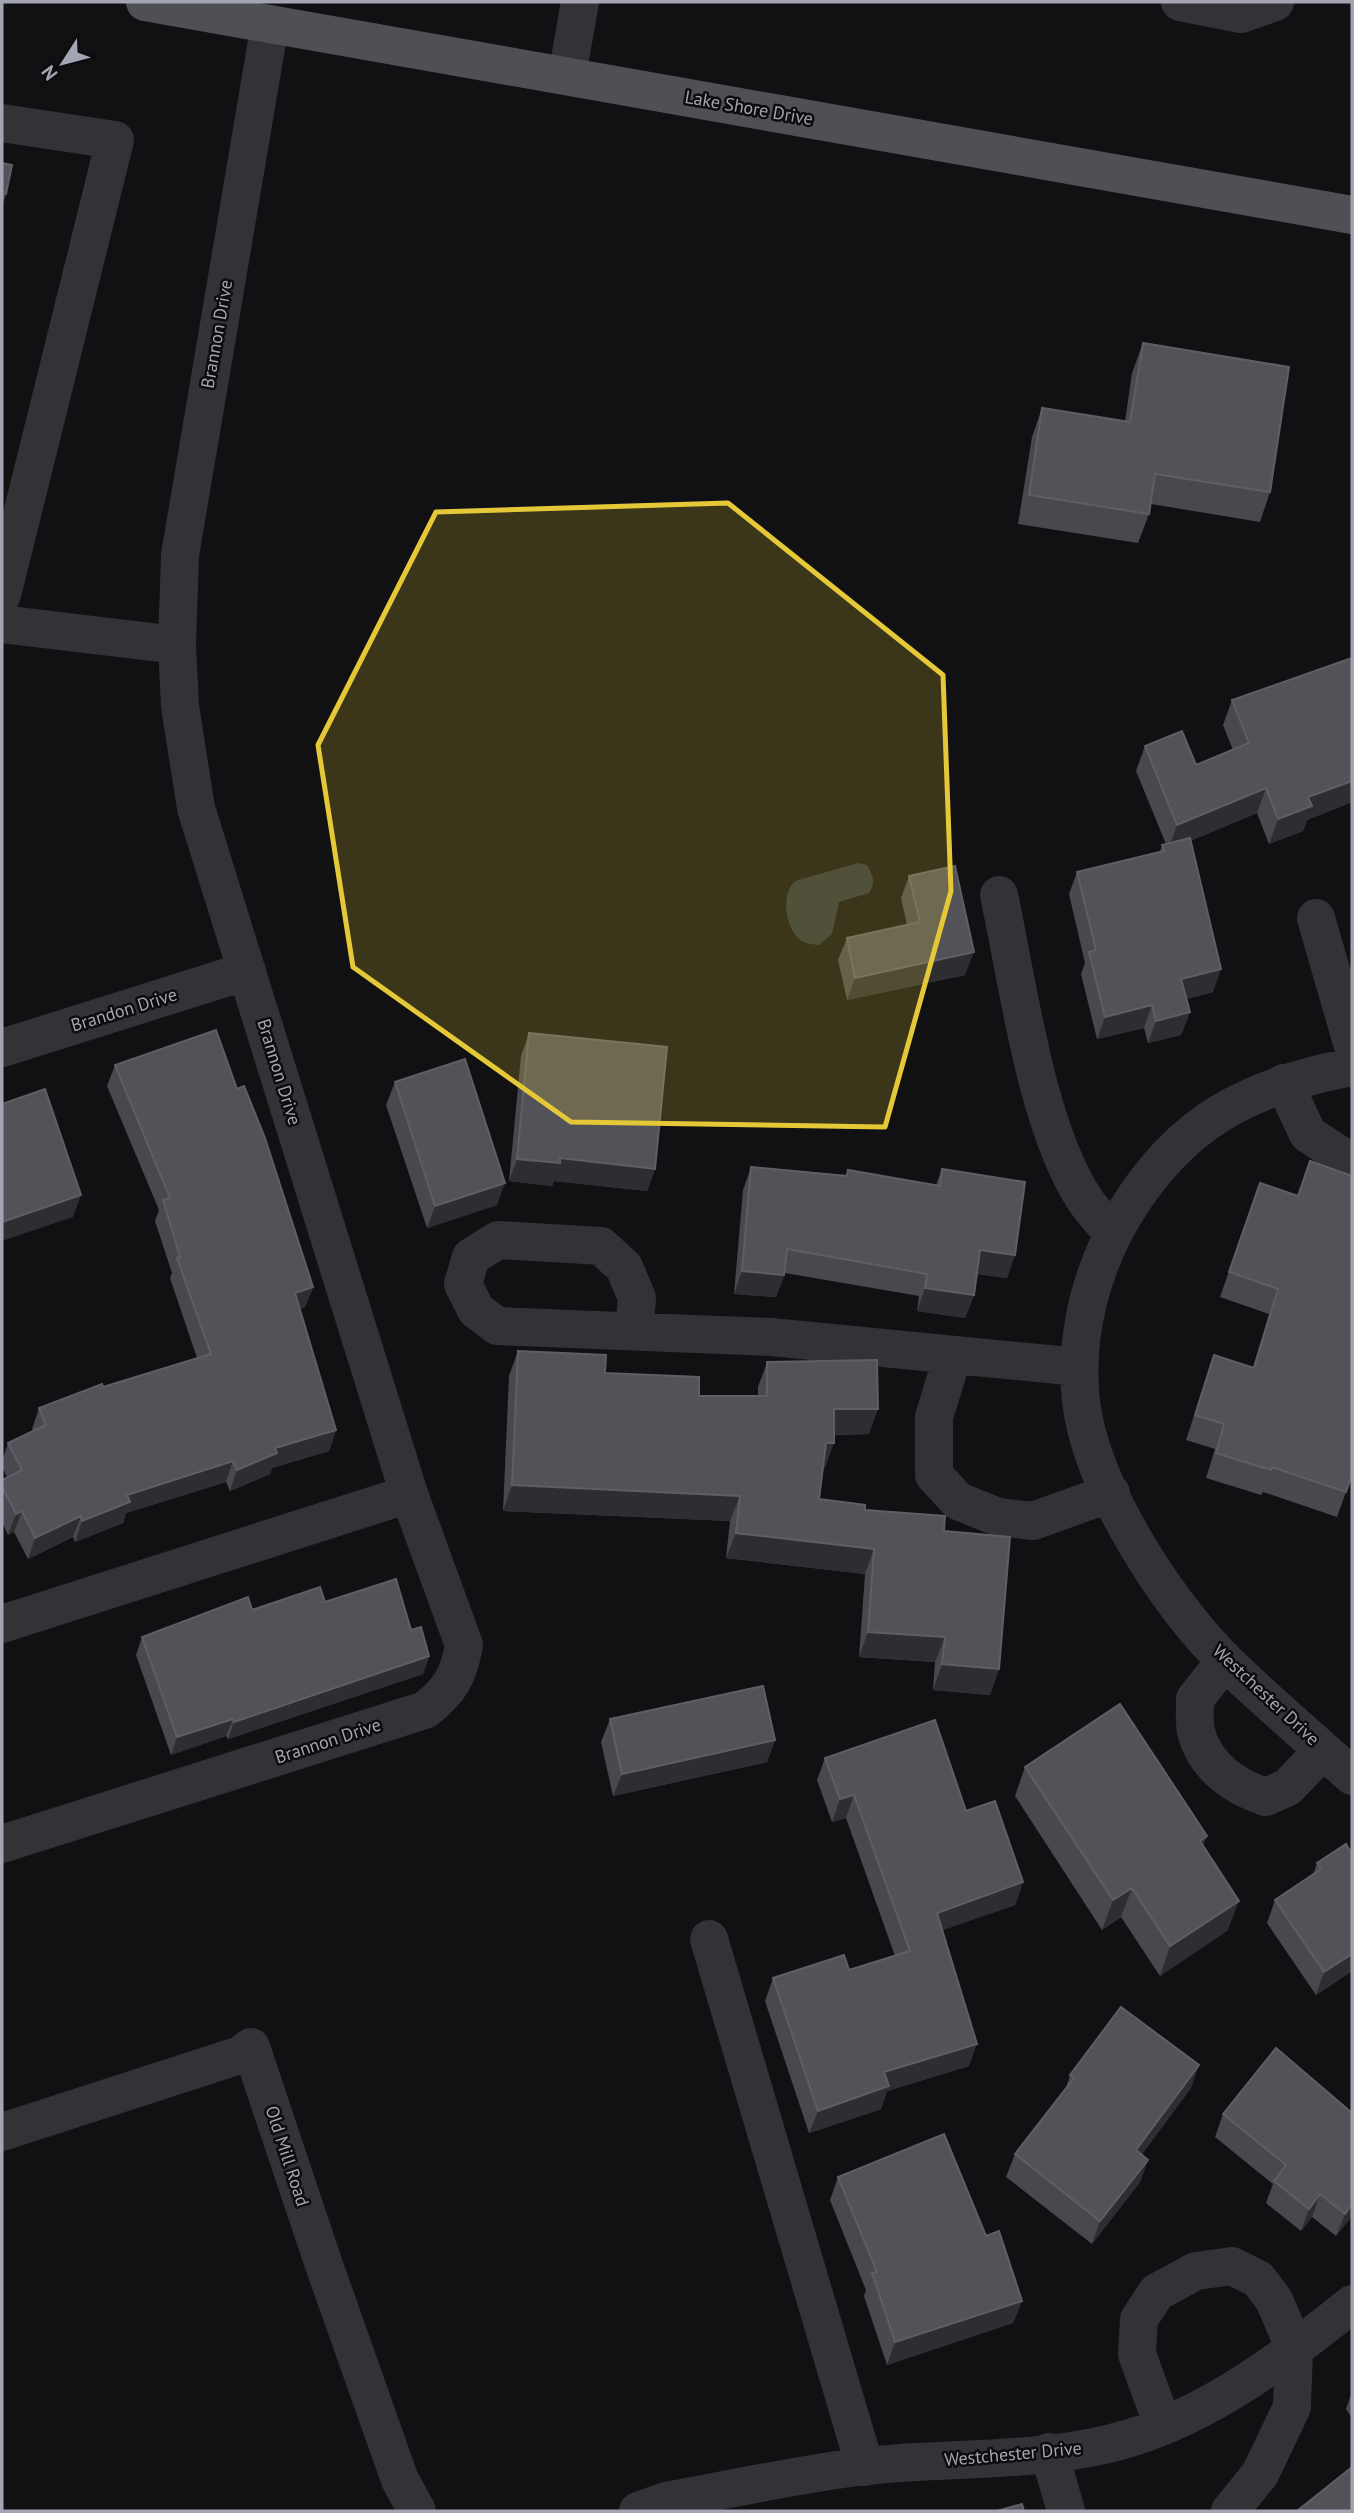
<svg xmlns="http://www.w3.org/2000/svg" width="1354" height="2513" font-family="'PT Sans',sans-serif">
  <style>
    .water { fill: #2c323a }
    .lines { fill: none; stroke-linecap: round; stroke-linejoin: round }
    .minor { stroke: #333337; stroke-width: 38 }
    .major { stroke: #4f4f56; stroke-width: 38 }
    .wall { fill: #48484e }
    .shaded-wall { fill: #2e2e32 }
    .building { fill: #525258; stroke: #5e5f66; stroke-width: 2 }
    .marked { fill: #e5c837; fill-opacity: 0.2; stroke: #e5c837; stroke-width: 5; stroke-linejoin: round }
    .labels { text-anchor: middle; stroke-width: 5; stroke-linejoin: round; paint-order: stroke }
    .street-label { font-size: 18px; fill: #a3a6b2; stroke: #0d0c0e }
  </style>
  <rect width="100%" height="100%" fill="#111113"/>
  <path class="water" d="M858,863L867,865C873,876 876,882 869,893L839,902L832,934L819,945C811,944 804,944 798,938C785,924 781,894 795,881Z"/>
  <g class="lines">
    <path class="minor" d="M1180,2L1241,14L1275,2
      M567,76L580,2
      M2,123L115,140L2,595
      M2,624L177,645
      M999,895C1018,983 1036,1126 1085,1200C1093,1212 1103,1222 1112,1233
      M1316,918L1352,1043
      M2,1048L247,971
      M1352,1067C1249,1086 1180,1122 1125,1213C1091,1269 1074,1336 1081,1401C1091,1487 1166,1602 1226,1662C1266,1701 1310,1738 1352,1776
      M1284,1083L1308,1134L1352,1163
      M634,1331L637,1298L624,1267L601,1246L498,1240L471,1257L463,1284L476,1310L497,1326L771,1337L1079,1367
      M953,1355L934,1417V1475L958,1501L998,1517L1033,1521L1111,1493
      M2,1624L409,1494
      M1225,1661L1195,1699C1195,1709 1194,1722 1196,1732C1205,1766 1234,1787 1266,1797L1288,1787L1323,1750
      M2,1844L425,1710C450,1691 459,1675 464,1645L409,1494L196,808L180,706L177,645L180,555L270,24
      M709,1939L865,2467
      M2,2132L240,2055L251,2047L324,2265L400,2480L417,2511
      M1163,2426L1137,2354L1139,2319L1157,2292L1196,2271L1232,2266L1258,2279L1274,2300L1294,2347L1292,2407L1260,2474L1230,2511
      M1049,2452L1066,2511
      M638,2511L666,2501C732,2489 799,2474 866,2466C952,2456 1046,2464 1130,2438C1212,2413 1286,2357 1352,2304"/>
    <path class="major" d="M145,2L1352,215"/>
  </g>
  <path class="wall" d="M2,163L6,194L2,207Z
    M1143,343L1270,492L1260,522L1151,504L1149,514L1138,543L1018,524L1032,437L1042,408L1125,421L1132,373Z
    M1352,658V802L1307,820L1303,831L1269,844L1257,813L1190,841L1213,992L1186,999L1190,1012L1181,1035L1148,1043L1144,1028L1097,1039L1081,974L1085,963L1069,894L1077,872L1160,852L1162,845L1166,844L1136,771L1145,746L1196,765L1233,750L1223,725L1232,700Z
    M909,876L965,975L847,1000L838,960L847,938L907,925L901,898Z
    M529,1033L655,1169L647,1191L554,1181L552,1186L509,1181L521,1056Z
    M115,1065L237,1089L313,1287L305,1307L300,1309L336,1430L329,1451L272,1468L270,1474L230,1491L226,1482L126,1513L123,1523L75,1542L73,1537L28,1559L14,1532L8,1535L2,1522V1480L7,1477L2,1467V1461L8,1443L33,1431L32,1429L39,1408L197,1358L170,1278L172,1273L155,1221L159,1210L107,1086Z
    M395,1082L497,1205L427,1228L386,1105Z
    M751,1167L846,1175L848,1170L936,1185L942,1169L1015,1255L1007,1278L977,1274L974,1295L965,1318L917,1311L919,1296L785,1273L776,1297L734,1294L743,1190Z
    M1352,1176V1478H1351L1337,1517L1263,1492L1261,1495L1206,1478L1215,1449L1186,1440L1214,1355L1253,1367L1269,1314L1220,1297L1260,1183L1298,1196Z
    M518,1351L699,1396H758V1387L767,1362L869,1434L834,1435L825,1468H823L819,1499L944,1531L999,1669L990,1695L933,1690L935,1662L859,1657L865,1574L726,1558L730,1521L503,1511L509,1376Z
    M325,1602L411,1630L429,1656L423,1674L228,1739L226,1736L171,1755L136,1655L142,1637L252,1610Z
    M610,1719L775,1740L767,1762L613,1796L601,1742Z
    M825,1758L966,1811L1023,1882L1015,1905L942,1930L969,2066L887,2091L881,2109L809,2133L765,2001L773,1978L849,1970L895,1956L846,1818L832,1822L817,1780Z
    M1025,1767L1203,1846L1228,1930L1160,1976L1121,1917L1102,1930L1015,1796Z
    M1346,1844L1352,1971L1316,1995L1267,1923L1275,1900L1313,1875L1317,1863Z
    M1070,2075L1191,2088L1142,2154L1148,2160L1140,2182L1092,2244L1006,2177L1015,2154L1066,2088Z
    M1223,2114L1352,2216L1336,2236L1312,2217L1301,2231L1266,2203L1273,2184L1215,2137Z
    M838,2177L1022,2301L1013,2323L887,2365L864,2296L866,2290L830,2200Z
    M1352,2392V2418L1346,2409Z"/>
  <path class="shaded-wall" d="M1352,781V802L1307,820L1303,831L1269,844L1278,819L1308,797Z
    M1266,788L1257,813L1168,850L1177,825Z
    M974,952L965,975L847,1000L855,978Z
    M1221,969L1213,992L1173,1002L1181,979Z
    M1152,1005L1144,1028L1097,1039L1105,1017Z
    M1190,1012L1181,1035L1148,1043L1156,1021Z
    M560,1158L655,1169L647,1191L554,1181L552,1186L509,1181L517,1159Z
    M505,1183L497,1205L427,1228L435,1206Z
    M81,1195L73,1217L2,1241V1222Z
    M980,1250L1015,1255L1007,1278L972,1273Z
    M742,1271L784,1275L776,1297L734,1294Z
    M313,1287L305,1307L287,1314L295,1293Z
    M925,1288L974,1295L965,1318L917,1311Z
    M834,1409H878L869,1434L824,1435Z
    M336,1430L329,1451L272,1468L270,1474L230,1491L237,1470L275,1448Z
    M826,1443H834L825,1468H817Z
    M233,1461L226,1482L126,1513L123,1523L75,1542L82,1521L127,1495Z
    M512,1485L740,1496L730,1521L503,1511Z
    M22,1511L14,1532L8,1535L16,1514Z
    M81,1516L73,1537L28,1559L35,1538Z
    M736,1533L874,1549L865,1574L726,1558Z
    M868,1632L945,1637L935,1662L859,1657Z
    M429,1656L423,1674L228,1739L234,1722Z
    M942,1664L999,1669L990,1695L933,1690Z
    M233,1719L226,1736L171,1755L177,1737Z
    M775,1740L767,1762L613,1796L622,1774Z
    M854,1795L846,1818L832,1822L840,1799Z
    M1207,1836L1196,1866L1200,1841Z
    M1023,1882L1015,1905L929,1935L937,1913Z
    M1132,1888L1121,1917L1102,1930L1113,1900Z
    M1239,1901L1228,1930L1160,1976L1170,1946Z
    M1352,1954V1971L1316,1995L1324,1972Z
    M977,2044L969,2066L887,2091L881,2109L809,2133L818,2111L884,2072Z
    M1199,2065L1191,2088L1128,2173L1136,2150Z
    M1148,2160L1140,2182L1092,2244L1100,2221Z
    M1320,2194L1312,2217L1301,2231L1309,2209Z
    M1352,2204V2216L1336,2236L1345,2214Z
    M1022,2301L1013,2323L887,2365L895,2342Z"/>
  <path class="building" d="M2,163L12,165L6,194L2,193Z
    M1143,343L1289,367L1270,492L1155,474L1149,514L1029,495L1042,408L1130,422Z
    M1352,658V781L1308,797L1312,806L1278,819L1266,788L1177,825L1145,746L1182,731L1196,765L1249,743L1232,700Z
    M1190,838L1221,969L1181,979L1190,1012L1156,1021L1152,1005L1105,1017L1089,952L1096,950L1077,872L1164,851L1162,845Z
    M955,866L974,952L855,978L847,938L920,922L909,876Z
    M216,1030L237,1089L244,1086L265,1138L313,1287L295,1293L336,1430L275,1448L277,1453L237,1470L233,1461L127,1495L130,1502L82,1521L81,1516L35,1538L22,1511L16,1514L2,1487V1480L22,1470L8,1443L46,1425L39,1408L102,1384L103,1387L211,1354L177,1258L180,1257L163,1200L170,1198L115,1065Z
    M529,1033L667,1047L655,1169L560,1158V1163L517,1159Z
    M465,1059L505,1183L435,1206L395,1082Z
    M45,1089L81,1195L2,1222V1104Z
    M1310,1161L1352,1176V1474L1346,1492L1272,1467L1271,1470L1216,1453L1224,1424L1195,1415L1214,1355L1254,1368L1278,1289L1229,1272L1260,1183L1298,1196Z
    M751,1167L847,1176L848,1170L940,1186L942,1169L1025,1182L1015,1255L980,1250L974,1295L925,1288L927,1274L787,1249L784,1275L742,1271Z
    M518,1351L606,1355L605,1373L699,1377V1396H767V1362L877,1360L878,1409H834V1443H826L819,1499L865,1505V1510L945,1516L944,1531L1010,1537L999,1669L942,1664L945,1637L868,1632L874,1549L736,1533L740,1496L512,1485Z
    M396,1579L411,1630L421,1627L429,1656L234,1722L233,1719L177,1737L142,1637L248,1597L252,1610L320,1587L325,1602Z
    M763,1686L775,1740L622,1774L610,1719Z
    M1120,1704L1207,1836L1200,1841L1239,1901L1170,1946L1132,1888L1113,1900L1025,1767Z
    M935,1720L966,1811L995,1801L1023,1882L937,1913L977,2044L884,2072L889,2086L818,2111L773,1978L844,1955L849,1970L910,1951L854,1795L840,1799L825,1758Z
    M1346,1844L1352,1854V1954L1324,1972L1275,1900L1321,1869L1317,1863Z
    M1121,2007L1199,2065L1136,2150L1148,2160L1100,2221L1015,2154L1074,2078L1070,2075Z
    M1276,2048L1352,2113V2204L1345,2214L1320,2194L1309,2209L1274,2181L1286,2165L1223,2114Z
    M944,2134L986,2236L999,2231L1022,2301L895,2342L872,2273L877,2272L838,2177Z
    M1352,2467V2511H1297Z
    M1022,2504L1024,2511H997Z"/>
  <path class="marked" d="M728,503L943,675L951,891L885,1127L571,1122L353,967L318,745L436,512Z"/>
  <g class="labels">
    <g class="street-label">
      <text transform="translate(749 108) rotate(10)" y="6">Lake Shore Drive</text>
      <text transform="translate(217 334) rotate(-80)" y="6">Brannon Drive</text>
      <text transform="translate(124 1010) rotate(-17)" y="6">Brandon Drive</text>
      <text transform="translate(279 1072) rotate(73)" y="6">Brannon Drive</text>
      <text transform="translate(1266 1695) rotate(43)" y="6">Westchester Drive</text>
      <text transform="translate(328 1741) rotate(-18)" y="6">Brannon Drive</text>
      <text transform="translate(287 2156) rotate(72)" y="6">Old Mill Road</text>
      <text transform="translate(1013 2454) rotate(-5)" y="6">Westchester Drive</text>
    </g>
  </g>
  <rect width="1354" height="2513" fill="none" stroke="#a3a6b2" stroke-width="7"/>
  <g transform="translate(63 63) rotate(234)" stroke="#0d0c0e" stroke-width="5" paint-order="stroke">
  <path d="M0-5L12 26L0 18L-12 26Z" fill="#a3a6b2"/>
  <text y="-10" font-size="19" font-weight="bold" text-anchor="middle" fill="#a3a6b2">N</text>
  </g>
</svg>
